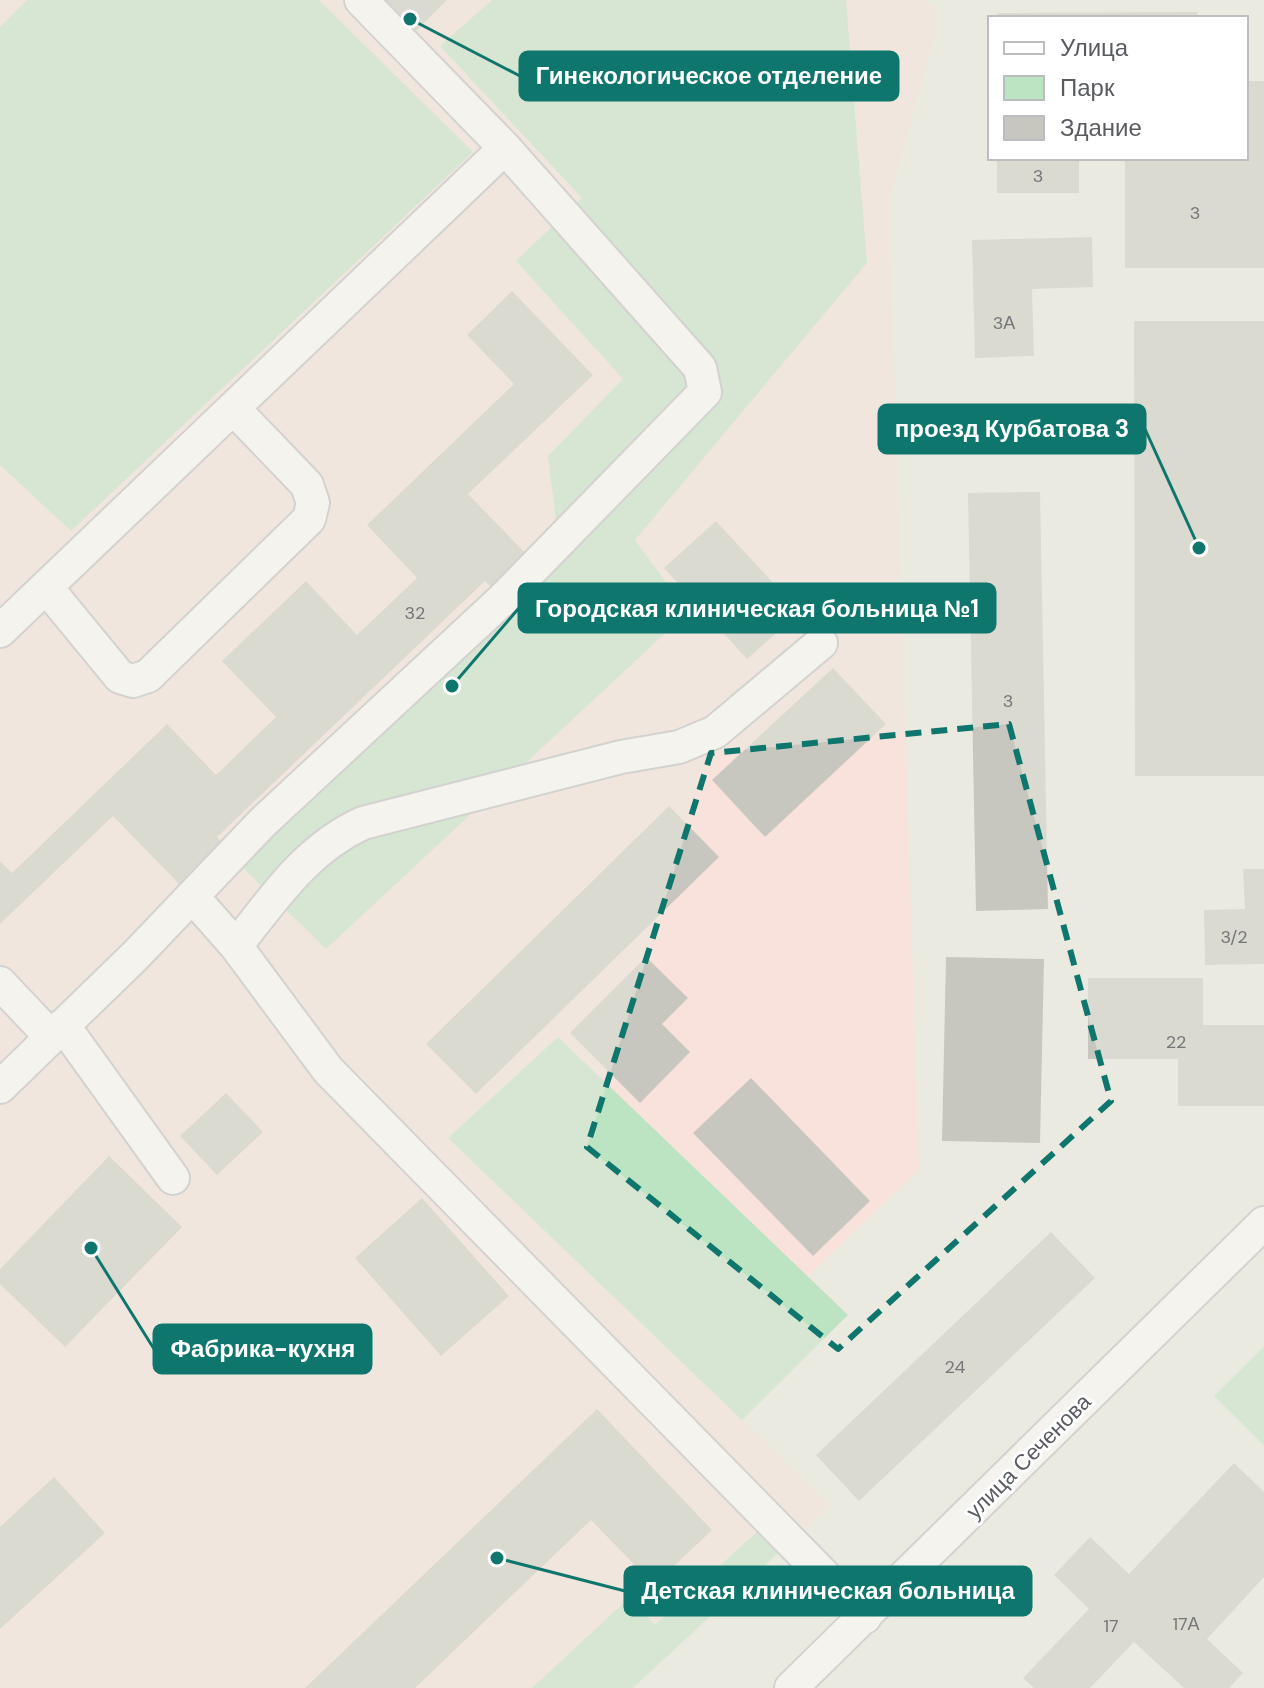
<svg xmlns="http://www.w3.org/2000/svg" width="1264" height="1688" font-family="'DM Sans',sans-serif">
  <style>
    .medical { fill: #f9e2db }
    .green { fill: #bce3c2 }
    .building { fill: #c8c7bf }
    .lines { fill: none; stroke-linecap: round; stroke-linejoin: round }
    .minor-casing { stroke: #b6b7bc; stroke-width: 36 }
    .minor { stroke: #fff; stroke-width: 32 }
    .marked { fill: none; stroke: #0f766e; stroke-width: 6; stroke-dasharray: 16 10; stroke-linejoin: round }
    .labels { text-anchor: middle; stroke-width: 6; stroke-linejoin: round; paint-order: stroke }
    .number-label { font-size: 18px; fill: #757678 }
    .street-label { font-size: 22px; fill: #595b60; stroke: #fff }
    .leader { fill: none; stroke: #0f766e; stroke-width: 3 }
    .callout-dot { fill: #0f766e; stroke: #fff; stroke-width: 3 }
    .callout { fill: #0f766e; stroke: #0f766e; stroke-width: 3 }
    .callout-label { font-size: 24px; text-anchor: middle; font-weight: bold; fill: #fff }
  </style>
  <rect width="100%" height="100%" fill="#ebeae0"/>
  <path class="medical" d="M0,0H923L934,8L935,34L889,202L919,1170L808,1276L848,1315L742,1420L830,1505L633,1688H0Z"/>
  <path class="green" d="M27,0H319L473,152L71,531L0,465V27Z
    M492,0H846L867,263L635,540L688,612L326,949L235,860L561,561L548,456L623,379L516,261L582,198L440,46Z
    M558,1037L848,1315L742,1420L448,1138Z
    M1264,1347V1445L1214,1396Z
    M769,1521L790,1542L633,1688H532L630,1597L655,1625Z"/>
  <path class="building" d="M373,0H447L410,37Z
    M1197,12V18H997V13Z
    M1246,81H1264V268H1125V158H1246Z
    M997,158H1079V193H997Z
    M1092,237L1093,287L1032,289L1034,356L975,358L972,240Z
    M512,291L593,375L468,494L531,559L496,592L485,581L217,837L227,848L184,889L113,816L0,924V861L12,873L167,724L216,775L276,717L222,661L306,581L357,635L417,578L367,525L514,384L467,335Z
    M1134,321H1264V776H1135Z
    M1040,492L1048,909L976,911L968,493Z
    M716,521L800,612L747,659L664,568Z
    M833,668L886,724L765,837L712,780Z
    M669,806L719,857L476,1094L426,1044Z
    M1243,869H1264V964L1205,965L1204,910L1245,909Z
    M646,957L688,998L662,1024L690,1052L640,1103L570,1033Z
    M946,957L1044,959L1040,1143L942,1141Z
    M1088,978H1203V1025H1264V1106H1178V1059H1088Z
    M751,1078L870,1201L813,1256L693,1133Z
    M226,1093L263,1132L217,1175L180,1136Z
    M109,1156L182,1227L65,1347L0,1284V1269Z
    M422,1198L509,1296L441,1356L355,1258Z
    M1051,1232L1095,1278L859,1501L816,1455Z
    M597,1409L712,1530L654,1585L591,1520L415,1688H305Z
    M1234,1463L1264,1492V1577L1207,1639L1243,1673L1229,1688H1184L1134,1642L1090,1688H1034L1023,1678L1089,1609L1054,1575L1090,1537L1129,1574Z
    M54,1477L105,1533L0,1629V1527Z"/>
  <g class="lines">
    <defs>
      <path id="minor" d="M46,587L120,677L133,681L148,676L309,519L313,503L307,485L233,408
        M0,631L505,148L361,0
        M192,896L236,946L328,1070L865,1617
        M236,946C274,898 306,849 363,823L621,757L679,747L715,732L821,643
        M0,983L51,1037
        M63,1025L173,1178
        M0,1087L135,956L263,822L503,599L705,392L700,368L505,148
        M791,1688L1264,1223"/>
    </defs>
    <use href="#minor" class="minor-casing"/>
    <use href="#minor" class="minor"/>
  </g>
  <path d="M0 0H1264V1688H0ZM1009,724L1111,1101L838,1349L587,1147L711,753Z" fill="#ebeae0" fill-opacity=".55" fill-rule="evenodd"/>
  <path class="marked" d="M1009,724L1111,1101L838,1349L587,1147L711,753Z"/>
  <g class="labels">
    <g class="number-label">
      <text x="1038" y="182">3</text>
      <text x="1195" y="219">3</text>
      <text x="1004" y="329">3А</text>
      <text x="415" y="619">32</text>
      <text x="1008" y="707">3</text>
      <text x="1234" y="943">3/2</text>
      <text x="1176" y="1048">22</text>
      <text x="955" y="1373">24</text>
      <text x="1186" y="1630">17А</text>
      <text x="1111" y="1632">17</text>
    </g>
    <g class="street-label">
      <text transform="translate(1028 1456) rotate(-45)" y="8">улица Сеченова</text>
    </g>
  </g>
  <path class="leader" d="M410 19L520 76M1199 548L1145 429M452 686L519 608M91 1248L154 1349M497 1558L625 1591"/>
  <g class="callout-dot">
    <circle cx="410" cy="19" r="8"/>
    <circle cx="1199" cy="548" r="8"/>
    <circle cx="452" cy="686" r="8"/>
    <circle cx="91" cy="1248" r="8"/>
    <circle cx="497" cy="1558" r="8"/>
  </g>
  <g class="callout">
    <rect x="520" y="52" width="378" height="48" rx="8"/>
    <rect x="879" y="405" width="266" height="48" rx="8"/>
    <rect x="519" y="584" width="476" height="48" rx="8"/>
    <rect x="154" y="1325" width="217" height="48" rx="8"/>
    <rect x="625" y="1567" width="406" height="48" rx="8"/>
  </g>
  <g class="callout-label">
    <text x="709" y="84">Гинекологическое отделение</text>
    <text x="1012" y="437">проезд Курбатова 3</text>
    <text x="757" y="617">Городская клиническая больница №1</text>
    <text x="263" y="1357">Фабрика-кухня</text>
    <text x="828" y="1599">Детская клиническая больница</text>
  </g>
  <rect x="988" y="16" width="260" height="144" fill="#ffffff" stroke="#bdbdbf" stroke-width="2"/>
  <rect x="1004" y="42" width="40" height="12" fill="#ffffff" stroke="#bdbdbf" stroke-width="2"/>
  <text x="1060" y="56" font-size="24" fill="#595b60">Улица</text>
  <rect x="1004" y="76" width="40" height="24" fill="#bce3c2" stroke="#bdbdbf" stroke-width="2"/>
  <text x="1060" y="96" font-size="24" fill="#595b60">Парк</text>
  <rect x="1004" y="116" width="40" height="24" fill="#c8c7bf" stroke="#bdbdbf" stroke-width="2"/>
  <text x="1060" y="136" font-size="24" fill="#595b60">Здание</text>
</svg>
